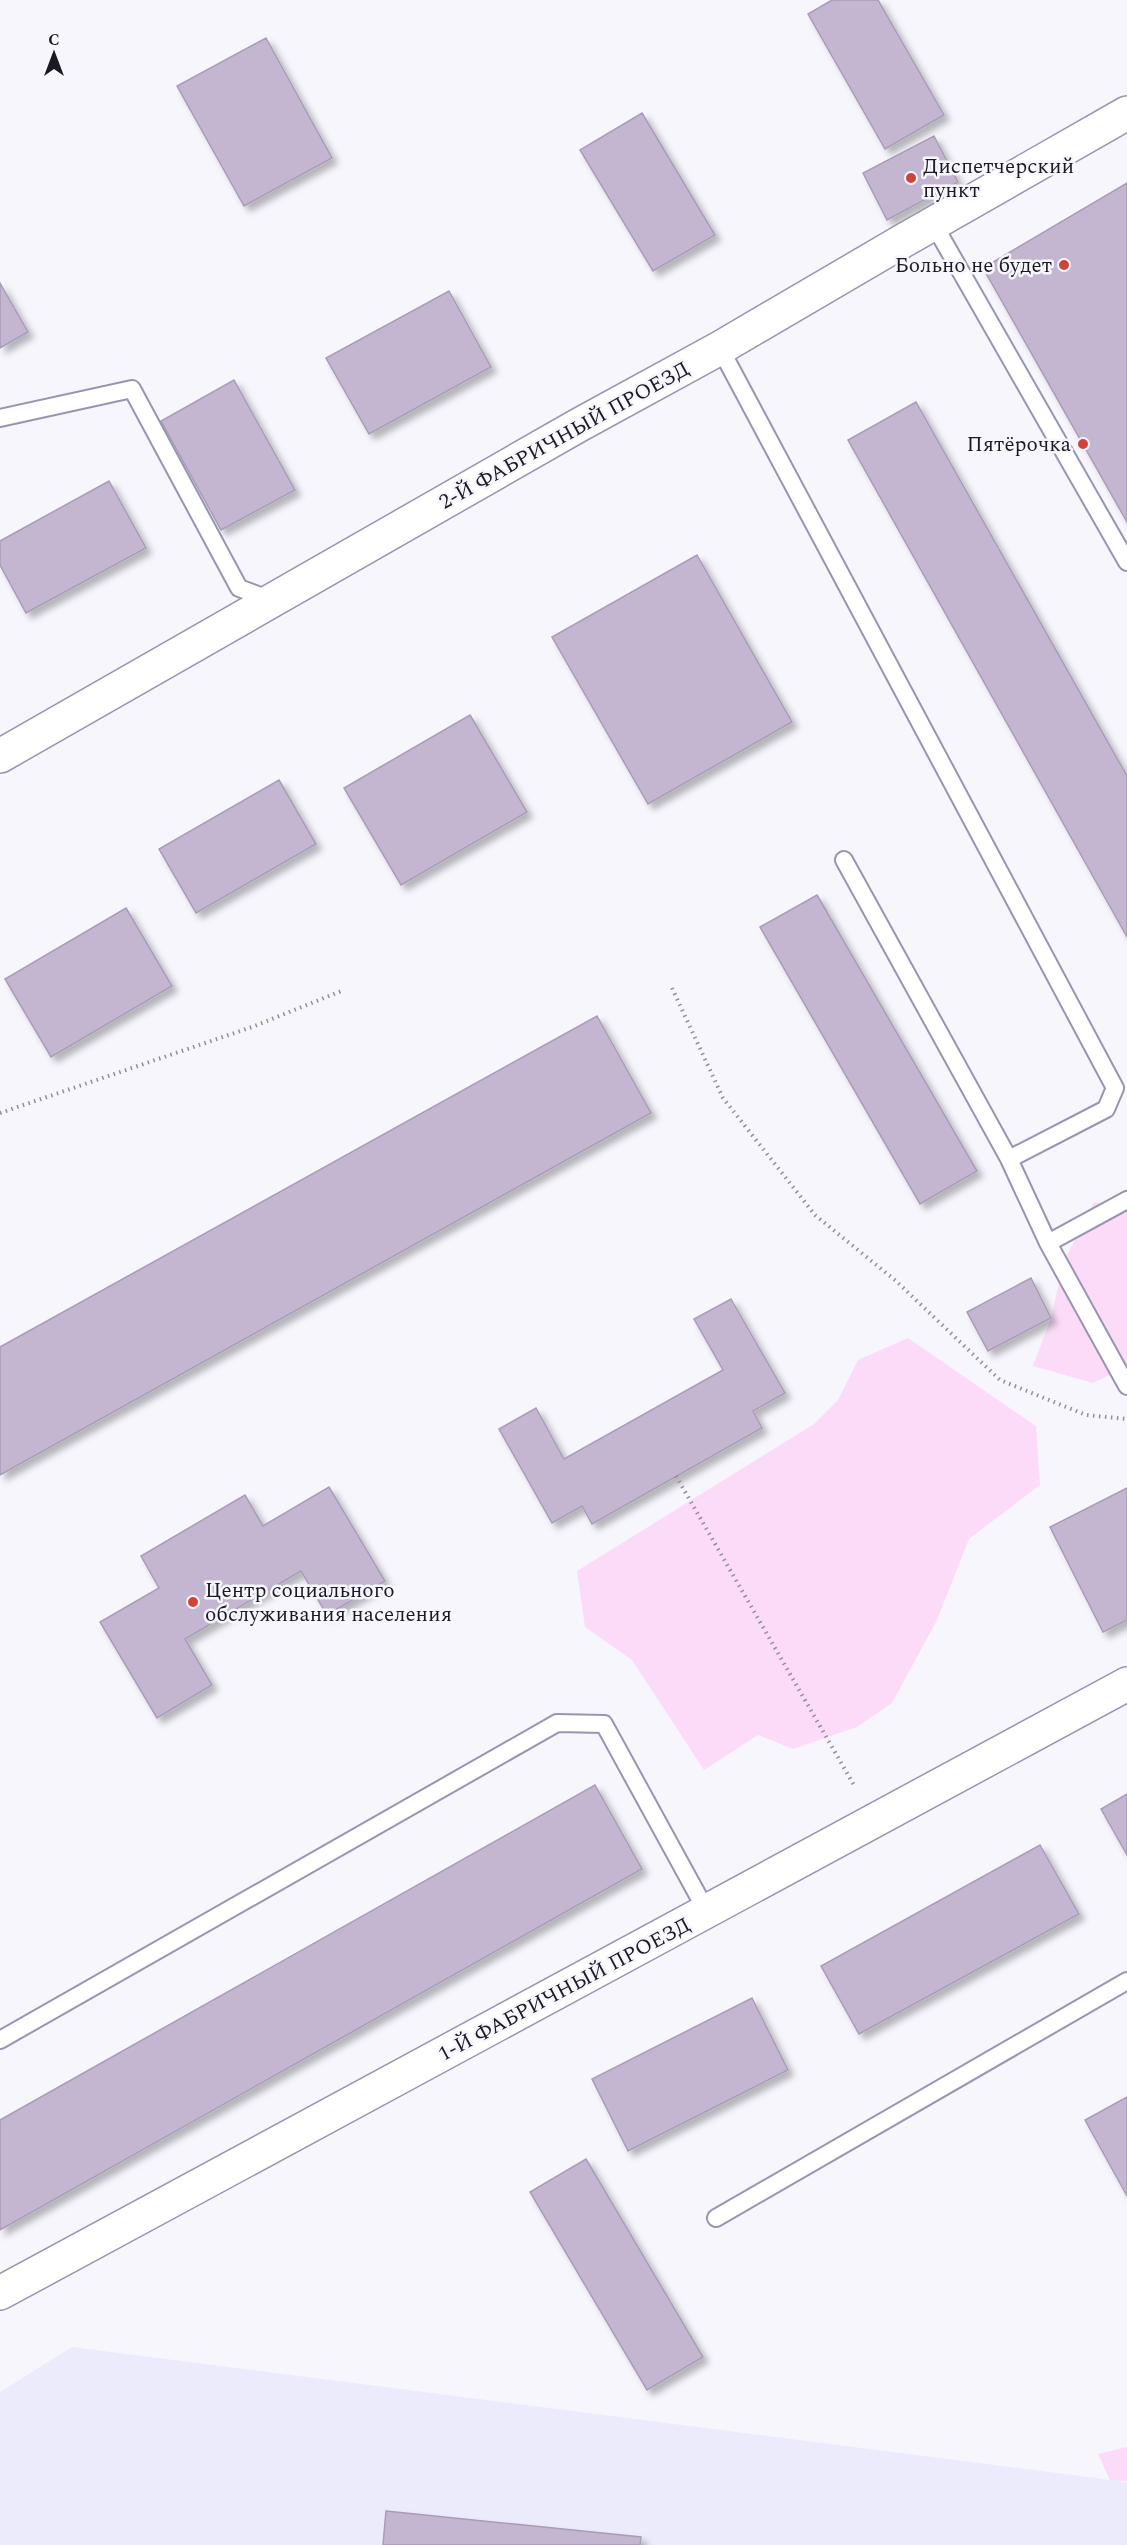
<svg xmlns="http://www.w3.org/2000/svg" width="1127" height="2545" font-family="Spectral,serif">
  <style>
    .built { fill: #ecebfb }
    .green { fill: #fcdbf9 }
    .building { fill: #c4b6d1; stroke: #a99cb7; stroke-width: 1.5; filter: url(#shadow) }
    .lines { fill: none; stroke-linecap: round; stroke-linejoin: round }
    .lane-casing { stroke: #9795b1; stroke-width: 20 }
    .street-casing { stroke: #9795b1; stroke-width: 36 }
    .path { stroke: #919098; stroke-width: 4; stroke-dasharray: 1.5 4.5; stroke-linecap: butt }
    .lane { stroke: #fff; stroke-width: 16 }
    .street { stroke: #fff; stroke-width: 33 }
    .poi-dot { fill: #d14339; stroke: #f7f6fd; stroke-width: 2 }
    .labels { text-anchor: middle; stroke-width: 5; stroke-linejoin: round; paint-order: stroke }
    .poi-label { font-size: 21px; fill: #1b1a24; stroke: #f7f6fd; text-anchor: start }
    .street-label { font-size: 21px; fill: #1b1a24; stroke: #f7f6fd }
  </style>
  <defs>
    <filter id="shadow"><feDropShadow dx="5.5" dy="5.5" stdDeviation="3" flood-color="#0004"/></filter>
  </defs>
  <rect width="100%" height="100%" fill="#f7f6fd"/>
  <path class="built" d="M72,2347L1127,2482V2545H0V2392Z"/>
  <path class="green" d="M1094,1202L1127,1209V1367L1093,1383L1033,1366L1051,1318L1064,1261Z
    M908,1338L1036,1426L1040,1485L969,1539L937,1620L892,1703L857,1727L793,1749L758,1735L704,1770L632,1660L585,1627L577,1571L814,1424L838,1400L858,1360Z
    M1127,2447V2481L1110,2480L1098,2454Z"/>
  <path class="building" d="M832,0H878L944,115L885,149L808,14Z
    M266,38L332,158L244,206L177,86Z
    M642,113L715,235L653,271L580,150Z
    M934,136L958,182L887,220L863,173Z
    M1127,183V522L983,268Z
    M0,283L28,332L0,348Z
    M449,291L491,367L369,434L326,358Z
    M234,380L295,490L221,530L161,421Z
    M916,402L1127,776V937L848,440Z
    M109,481L146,548L26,613L0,565V541Z
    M697,555L792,722L648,804L552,637Z
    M470,715L527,812L401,885L344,788Z
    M279,780L316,844L196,913L159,849Z
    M817,895L977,1171L920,1204L760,927Z
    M126,908L172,986L51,1057L5,979Z
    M597,1016L651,1113L0,1475V1347Z
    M1031,1278L1051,1318L988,1351L967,1312Z
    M731,1299L785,1393L753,1411L762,1428L592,1524L582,1506L552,1523L499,1429L536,1408L564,1459L723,1370L694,1319Z
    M329,1487L385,1581L327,1615L301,1571L185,1639L212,1685L157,1718L100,1622L159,1588L141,1556L245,1495L263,1526Z
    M1127,1488V1620L1103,1632L1050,1527Z
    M595,1785L642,1869L0,2230V2120Z
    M1127,1794V1855L1101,1809Z
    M1040,1845L1079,1914L859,2034L821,1966Z
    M752,1998L788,2070L628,2151L592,2079Z
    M1127,2097V2196L1085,2120Z
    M586,2159L703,2357L647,2390L530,2192Z
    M386,2511L641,2537L640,2545H383Z"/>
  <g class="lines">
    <defs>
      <path id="lane" d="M933,223L1127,562
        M720,348L1115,1088L1106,1109L1009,1159
        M0,418L132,389L239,588L271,600
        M844,860L1009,1159L1048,1243L1127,1386
        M1048,1243L1127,1200
        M0,2040L557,1723L604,1724L707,1912
        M716,2218L1127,1981"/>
      <path id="street" d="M0,756L579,425L720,348L901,242L1127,113
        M0,2293L1127,1684"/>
    </defs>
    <use href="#lane" class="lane-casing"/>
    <use href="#street" class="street-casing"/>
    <path class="path" d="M672,988L723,1098L815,1215L896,1281L1000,1380L1086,1415L1127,1419
      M0,1113L252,1027L344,990
      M676,1476L855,1787"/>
    <use href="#lane" class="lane"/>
    <use href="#street" class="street"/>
  </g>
  <g class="poi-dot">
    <circle cx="911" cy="178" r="6"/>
    <circle cx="1064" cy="265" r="6"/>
    <circle cx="1083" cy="444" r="6"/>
    <circle cx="193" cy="1602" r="6"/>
  </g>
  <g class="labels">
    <g class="poi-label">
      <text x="923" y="173">Диспетчерский<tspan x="923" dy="24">пункт</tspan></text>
      <text x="1052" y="272" text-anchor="end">Больно не будет</text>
      <text x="1071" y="451" text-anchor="end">Пятёрочка</text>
      <text x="205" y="1597">Центр социального<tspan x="205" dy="24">обслуживания населения</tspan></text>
    </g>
    <g class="street-label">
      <text transform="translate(564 435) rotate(-29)" y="7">2-Й ФАБРИЧНЫЙ ПРОЕЗД</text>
      <text transform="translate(564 1989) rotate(-28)" y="7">1-Й ФАБРИЧНЫЙ ПРОЕЗД</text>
    </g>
  </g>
  <g transform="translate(54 54)" stroke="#f7f6fd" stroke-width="4.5" paint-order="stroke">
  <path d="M0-4.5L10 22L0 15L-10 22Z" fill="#1b1a24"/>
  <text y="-9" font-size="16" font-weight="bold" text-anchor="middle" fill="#1b1a24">С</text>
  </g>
</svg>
